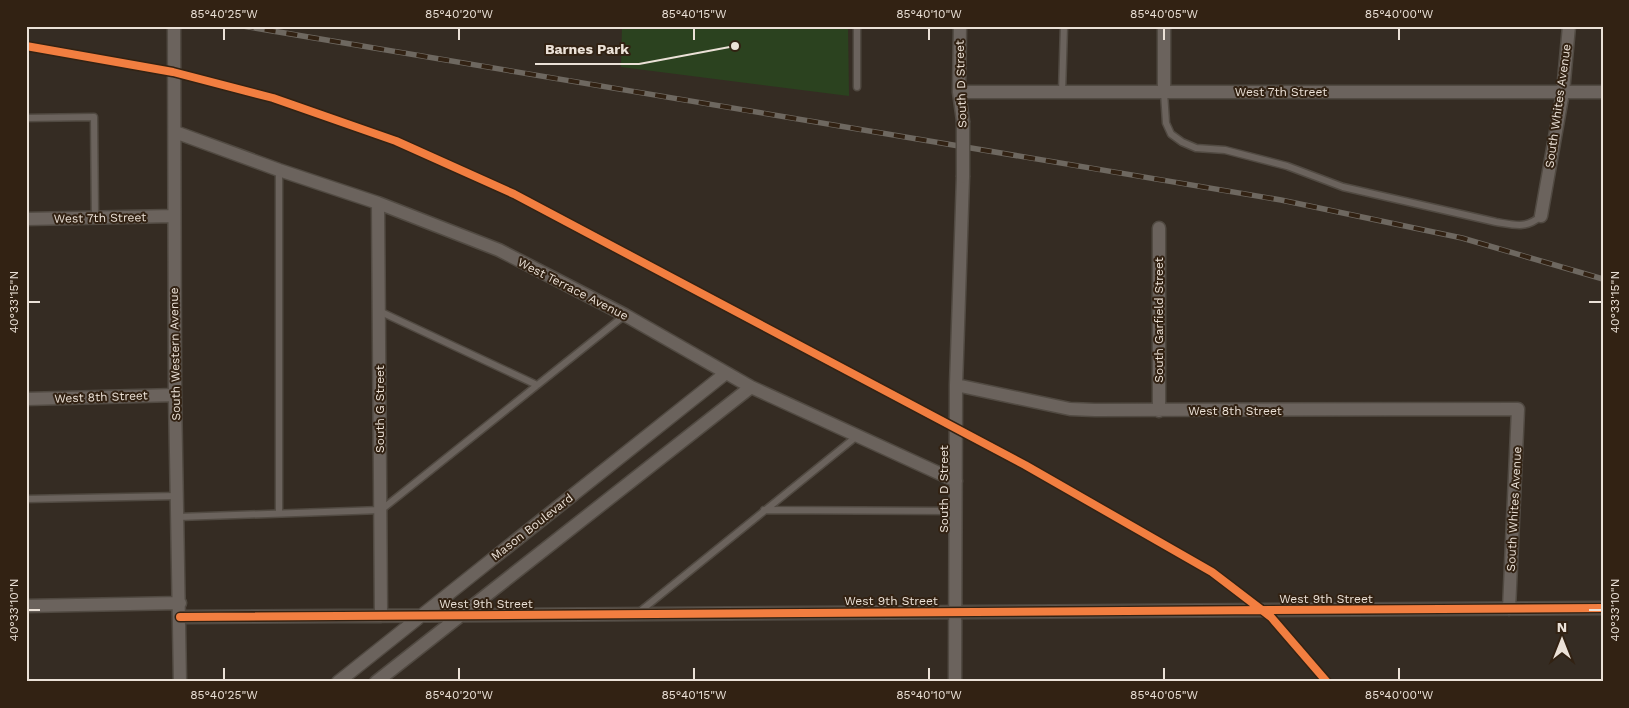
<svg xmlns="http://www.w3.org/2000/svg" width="1629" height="708" font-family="'Work Sans',sans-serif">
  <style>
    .green { fill: #2b421f }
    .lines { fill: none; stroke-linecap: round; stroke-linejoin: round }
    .service-casing { stroke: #514a42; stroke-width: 9 }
    .minor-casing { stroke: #514a42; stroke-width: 15 }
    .service { stroke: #6b635d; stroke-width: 6 }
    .minor { stroke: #6b635d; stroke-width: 12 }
    .rail-casing { stroke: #6e6860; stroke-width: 5.5 }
    .rail { stroke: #322213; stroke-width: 4; stroke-dasharray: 11; stroke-linecap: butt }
    .minor-bridge-casing { stroke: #514a42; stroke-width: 15; stroke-linecap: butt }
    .minor-bridge { stroke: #6b635d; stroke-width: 12 }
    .cycleway-casing { stroke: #322213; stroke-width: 11 }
    .cycleway { stroke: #f27e40; stroke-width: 8 }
    .ticks { fill: none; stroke: #ebe1d7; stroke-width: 2 }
    .labels { text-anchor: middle; stroke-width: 4; stroke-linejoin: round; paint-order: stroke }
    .street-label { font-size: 12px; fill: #ebe1d7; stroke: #322213 }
    .leader { fill: none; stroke: #ebe1d7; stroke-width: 2 }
    .callout-dot { fill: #ebe1d7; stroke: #322213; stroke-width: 2 }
    .callout-label { font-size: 14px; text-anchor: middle; font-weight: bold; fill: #ebe1d7; stroke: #322213; stroke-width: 4; stroke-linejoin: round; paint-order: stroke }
    .neatline { fill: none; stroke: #ebe1d7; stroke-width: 2 }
    .ticks-label { font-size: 12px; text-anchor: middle; fill: #ebe1d7 }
  </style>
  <rect width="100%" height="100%" fill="#352c23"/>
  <path class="green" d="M622,26H848L849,96L621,67Z"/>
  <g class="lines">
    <defs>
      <path id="service" d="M857,26V87
        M1062,92L1064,26
        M1164,92L1166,123L1171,134L1182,142L1196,148L1225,150L1287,166L1343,187L1496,222C1515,225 1526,229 1541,216
        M26,118L94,117L95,218
        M279,170V513
        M379,311L537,385
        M26,499L177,496
        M764,510L956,511
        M178,517L381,510L625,315
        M638,613L857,436"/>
      <path id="minor" d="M174,26L175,395L180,682
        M960,26L959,92L963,121
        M959,92H1603
        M1164,92V26
        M175,132L279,170L378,203L499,250L625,315L751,387L956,481
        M378,203L381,616
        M1541,216L1563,92L1569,26
        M26,219L174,216
        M1159,228V411
        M956,385L1070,409L1095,410L1518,409L1509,609
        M26,399L175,395
        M26,606L180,603
        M180,617L1603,608
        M338,682L726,373
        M376,682L751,387
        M955,682L956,385L963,177"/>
    </defs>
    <use href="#service" class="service-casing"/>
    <use href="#minor" class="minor-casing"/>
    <use href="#service" class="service"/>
    <use href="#minor" class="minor"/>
    <defs>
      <path id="rail" d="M243,26L1281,200L1462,238L1603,279"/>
    </defs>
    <use href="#rail" class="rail-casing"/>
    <use href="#rail" class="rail"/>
    <defs>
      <path id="minor-bridge" d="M963,121V177"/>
    </defs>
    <use href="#minor-bridge" class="minor-bridge-casing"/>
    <use href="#minor-bridge" class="minor-bridge"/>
    <defs>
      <path id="cycleway" d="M26,46L173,72L273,98L396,141L514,194L1025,465L1212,572L1271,617L1327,682
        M180,617L1603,608"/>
    </defs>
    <use href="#cycleway" class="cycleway-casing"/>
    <use href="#cycleway" class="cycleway"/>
  </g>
  <path class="ticks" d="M224,28V40M459,28V40M694,28V40M929,28V40M1164,28V40M1399,28V40M28,302H40M1589,302H1602M28,610H40M1589,610H1602M224,668V680M459,668V680M694,668V680M929,668V680M1164,668V680M1399,668V680"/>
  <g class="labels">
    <g class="street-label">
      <text transform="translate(961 84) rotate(-92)" y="4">South D Street</text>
      <text x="1281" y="96">West 7th Street</text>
      <text transform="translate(1558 106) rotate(-82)" y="4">South Whites Avenue</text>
      <text transform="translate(100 218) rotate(-1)" y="4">West 7th Street</text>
      <text transform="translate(573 289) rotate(27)" y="4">West Terrace Avenue</text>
      <text transform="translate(1159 320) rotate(-90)" y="4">South Garfield Street</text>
      <text transform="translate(175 354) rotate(-91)" y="4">South Western Avenue</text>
      <text transform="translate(101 397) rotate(-2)" y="4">West 8th Street</text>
      <text transform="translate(380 409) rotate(-90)" y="4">South G Street</text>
      <text x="1235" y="415">West 8th Street</text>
      <text transform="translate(944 489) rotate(-90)" y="4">South D Street</text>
      <text transform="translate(1514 509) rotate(-87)" y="4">South Whites Avenue</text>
      <text transform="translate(532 527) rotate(-38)" y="4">Mason Boulevard</text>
      <text x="1326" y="603">West 9th Street</text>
      <text x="891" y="605">West 9th Street</text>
      <text x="486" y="608">West 9th Street</text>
    </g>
  </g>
  <path class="leader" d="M735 46L639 64H535"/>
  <circle class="callout-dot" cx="735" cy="46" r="5"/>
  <g class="callout-label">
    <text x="587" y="54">Barnes Park</text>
  </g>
  <rect width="1629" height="708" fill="none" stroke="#322213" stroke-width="55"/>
  <g transform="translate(1562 640)" stroke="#322213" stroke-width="4" paint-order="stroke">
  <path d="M0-4L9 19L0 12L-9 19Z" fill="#ebe1d7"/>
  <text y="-8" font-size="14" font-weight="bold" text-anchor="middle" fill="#ebe1d7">N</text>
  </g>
  <rect x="28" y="28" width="1574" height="652" class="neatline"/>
  <g class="ticks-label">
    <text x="224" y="18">85°40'25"W</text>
    <text x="459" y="18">85°40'20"W</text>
    <text x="694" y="18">85°40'15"W</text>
    <text x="929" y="18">85°40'10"W</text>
    <text x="1164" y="18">85°40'05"W</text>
    <text x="1399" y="18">85°40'00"W</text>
    <text transform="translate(14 302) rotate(-90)" y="4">40°33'15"N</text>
    <text transform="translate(1615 302) rotate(-90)" y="4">40°33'15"N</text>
    <text transform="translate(14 610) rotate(-90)" y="4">40°33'10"N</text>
    <text transform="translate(1615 610) rotate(-90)" y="4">40°33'10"N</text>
    <text x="224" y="699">85°40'25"W</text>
    <text x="459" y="699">85°40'20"W</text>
    <text x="694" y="699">85°40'15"W</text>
    <text x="929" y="699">85°40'10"W</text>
    <text x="1164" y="699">85°40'05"W</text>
    <text x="1399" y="699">85°40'00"W</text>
  </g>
</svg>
